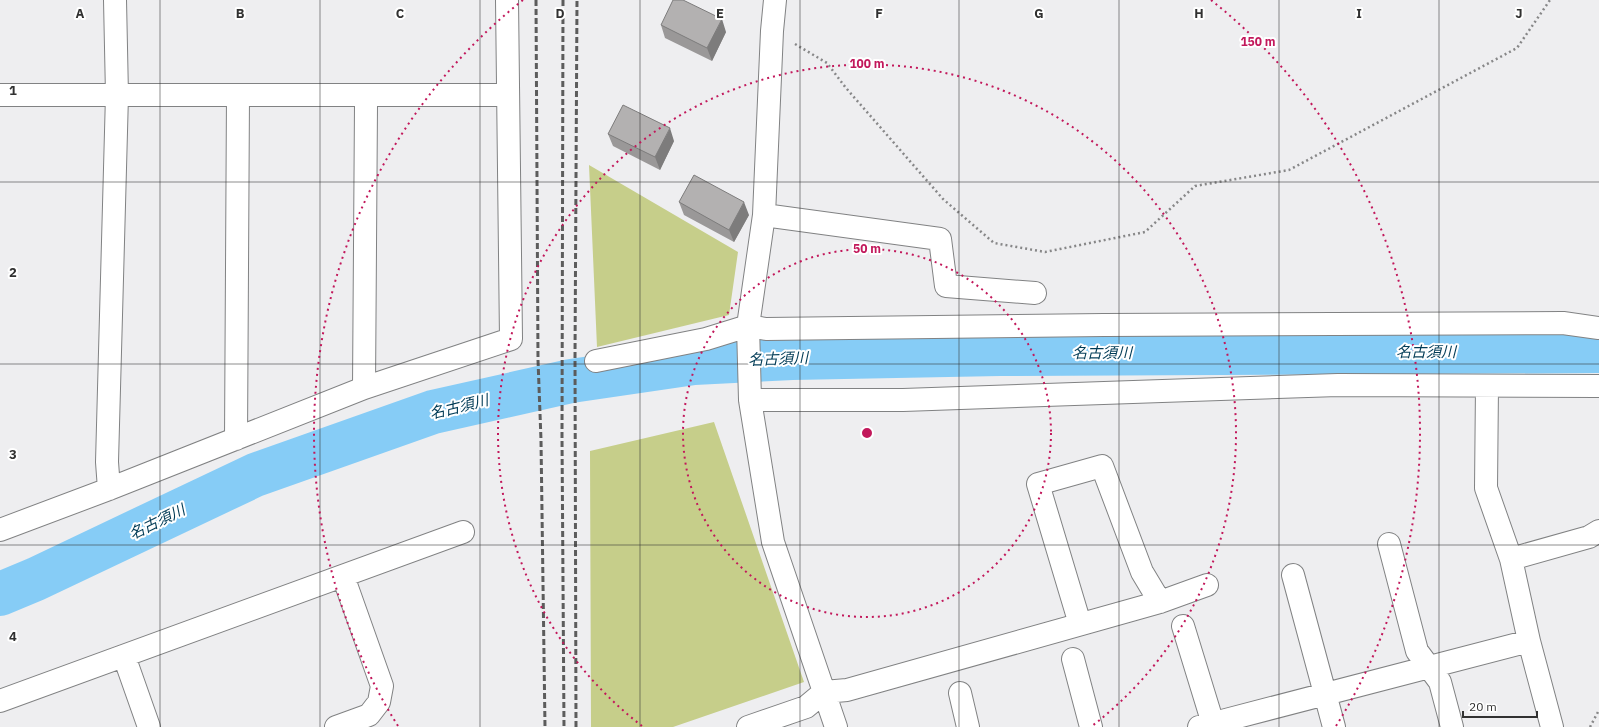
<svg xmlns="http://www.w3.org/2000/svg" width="1599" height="727" font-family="'IBM Plex Sans','Noto Sans JP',sans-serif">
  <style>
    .green { fill: #c6ce8a }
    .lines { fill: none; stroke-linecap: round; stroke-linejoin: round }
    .river { stroke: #86ccf6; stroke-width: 44 }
    .minor-casing { stroke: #818283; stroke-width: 24 }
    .path { stroke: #878788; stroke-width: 2.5; stroke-dasharray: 2 3; stroke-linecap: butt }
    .minor { stroke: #fff; stroke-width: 22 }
    .rail { stroke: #5c5c5c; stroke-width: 3; stroke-dasharray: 6 3; stroke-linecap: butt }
    .wall { fill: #9a9898 }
    .shaded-wall { fill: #7d7c7c }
    .building { fill: #b3b1b1; stroke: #7d7c7c }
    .grid { fill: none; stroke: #313131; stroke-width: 1; stroke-opacity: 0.55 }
    .ring { fill: none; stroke: #c2185b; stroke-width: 2; stroke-dasharray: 2 4 }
    .labels { text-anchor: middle; stroke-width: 4; stroke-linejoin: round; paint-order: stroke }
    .water-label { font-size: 15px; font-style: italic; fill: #003b56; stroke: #fff }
    .grid-label { font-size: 13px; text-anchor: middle; font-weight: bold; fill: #313131; stroke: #fff; stroke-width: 4; stroke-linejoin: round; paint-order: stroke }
    .centre { fill: #c2185b; stroke: #fff; stroke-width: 2 }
    .ring-label { font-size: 12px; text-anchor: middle; font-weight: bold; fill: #c2185b; stroke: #fff; stroke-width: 4; stroke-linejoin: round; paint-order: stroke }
  </style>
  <rect width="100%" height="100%" fill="#eeeef0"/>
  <path class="green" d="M589,165L738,252L729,315L597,347Z
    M714,422L804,682L673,727H591L590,451Z"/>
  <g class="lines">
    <path class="river" d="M0,594L36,579L255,475L433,412L571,381L694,363L792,358L1000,354L1599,351"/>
    <defs>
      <path id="minor" d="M775,0L772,31L764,215L748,326L750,400L773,542L836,727
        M0,95H508
        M764,215L940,239L946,286L1035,293
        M596,361L706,339L748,326L766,329L1104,325L1563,323L1599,328
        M1487,386L1486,488L1511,559L1529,641L1552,727
        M364,388L366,105
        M750,400H903L1338,385L1599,386
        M236,439L238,95
        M109,489L107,462L117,95L115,0
        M0,530L109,489L364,388L511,339L507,0
        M1389,544L1417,651L1440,682L1452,727
        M1511,559L1589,537L1599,531
        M1293,575L1334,727
        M1080,624L1038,484L1102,466L1142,572L1160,602
        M1183,626L1214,727
        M124,656L149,727
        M1073,659L1091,727
        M960,693L968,727
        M0,701L463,532
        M336,727L369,715L379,702L382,686L343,576
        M748,727L806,707L824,692L847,690L1160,602L1207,585
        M1199,727L1529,641"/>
    </defs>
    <use href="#minor" class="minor-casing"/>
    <path class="path" d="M795,44L827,63L846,88L943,199L994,243L1045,252L1145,232L1195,186L1289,170L1517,48L1550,0
      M1590,727L1599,710"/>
    <use href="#minor" class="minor"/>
    <path class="rail" d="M536,0L538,360L541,440L545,727
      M563,0L562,436L564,727
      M576,727L575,358L577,0"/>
  </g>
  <path class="wall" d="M661,25L726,32L712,61L665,38Z
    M608,134L674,141L660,170L613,146Z
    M679,202L749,215L734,242L684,215Z"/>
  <path class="shaded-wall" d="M722,19L726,32L712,61L707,48Z
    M670,128L674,141L660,170L655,157Z
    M744,202L749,215L734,242L729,230Z"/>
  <path class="building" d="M673,0H683L722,19L707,48L661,25Z
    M623,105L670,128L655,157L608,134Z
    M694,175L744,202L729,230L679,202Z"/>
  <path class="grid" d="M160,0V727M320,0V727M480,0V727M640,0V727M800,0V727M959,0V727M1119,0V727M1279,0V727M1439,0V727M0,182H1599M0,364H1599M0,545H1599"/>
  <g class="ring">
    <circle cx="867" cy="433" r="184"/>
    <path d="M642 726A369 369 0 1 1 1092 726"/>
    <path d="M398 726A553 553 0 0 1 523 0M1211 0A553 553 0 0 1 1336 726"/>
  </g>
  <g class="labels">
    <g class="water-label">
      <text x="1426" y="357">名古須川</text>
      <text x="1102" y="358">名古須川</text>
      <text transform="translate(778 359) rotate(-2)" y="5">名古須川</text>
      <text transform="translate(459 407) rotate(-14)" y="5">名古須川</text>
      <text transform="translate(157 522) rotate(-26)" y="5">名古須川</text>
    </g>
  </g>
  <g class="grid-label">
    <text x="80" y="18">A</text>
    <text x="240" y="18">B</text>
    <text x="400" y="18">C</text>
    <text x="560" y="18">D</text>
    <text x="720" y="18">E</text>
    <text x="879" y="18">F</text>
    <text x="1039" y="18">G</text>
    <text x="1199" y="18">H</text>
    <text x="1359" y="18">I</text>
    <text x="1519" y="18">J</text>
    <text x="13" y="95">1</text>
    <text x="13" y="277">2</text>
    <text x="13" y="459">3</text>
    <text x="13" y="641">4</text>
  </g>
  <circle cx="867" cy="433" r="6" class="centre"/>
  <g class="ring-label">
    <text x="1258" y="46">150 m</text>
    <text x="867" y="68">100 m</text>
    <text x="867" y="253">50 m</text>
  </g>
  <path d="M1463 711v6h74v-6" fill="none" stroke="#313131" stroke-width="2"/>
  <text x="1469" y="711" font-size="12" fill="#313131" stroke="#ffffff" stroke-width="3" paint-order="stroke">20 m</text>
</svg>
